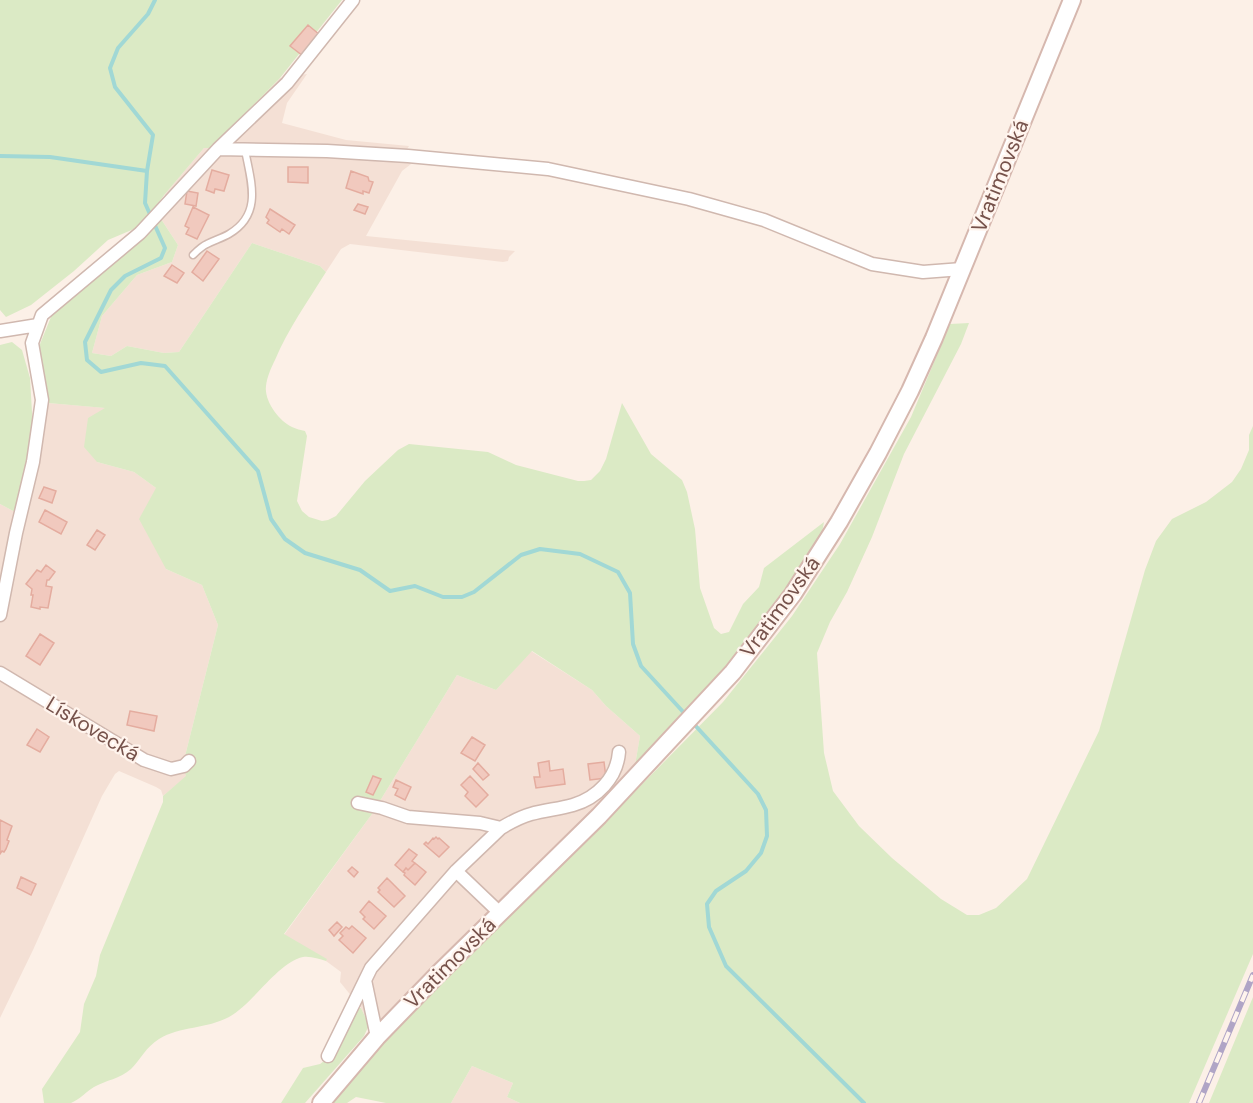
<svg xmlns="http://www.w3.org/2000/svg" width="1253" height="1103" font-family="'DM Sans',sans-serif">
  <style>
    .residential { fill: #f4e0d5 }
    .green { fill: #dbeac5 }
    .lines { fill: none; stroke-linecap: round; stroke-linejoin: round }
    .stream { stroke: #a1d8d5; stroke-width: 4 }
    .building { fill: #f1c9be; stroke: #e4ac9f; stroke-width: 1.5 }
    .lane-casing { stroke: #d0b8af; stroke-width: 9 }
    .street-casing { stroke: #d0b8af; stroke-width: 15 }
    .secondary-casing { stroke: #d6b8af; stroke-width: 20 }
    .lane { stroke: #fff; stroke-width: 6 }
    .street { stroke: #fff; stroke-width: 12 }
    .secondary { stroke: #fff; stroke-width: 16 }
    .rail-casing { stroke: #b0a5c6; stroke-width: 6 }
    .rail { stroke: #fff4ed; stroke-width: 4; stroke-dasharray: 11; stroke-linecap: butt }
    .labels { text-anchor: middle; stroke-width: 4.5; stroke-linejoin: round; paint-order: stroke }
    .street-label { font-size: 21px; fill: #76524b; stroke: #fff4ed }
  </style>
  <rect width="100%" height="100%" fill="#fcf0e7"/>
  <path class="residential" d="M307,74L287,103L282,123L346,140L409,146L401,159L415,161L402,171L366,236L515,251L509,257L508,261L503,262L350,244L341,249L326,272L320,266L252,243L179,352L164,353L127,346L111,356L92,353L102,316L137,275L172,262L178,245L161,219L165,194L204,148L212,147L280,78Z
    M48,403L106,408L97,462L134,472L156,488L166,569L202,585L218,625L183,764L187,776L163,796L161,790L156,787L119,771L115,774L102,796L33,950L0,1018V504L15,512L26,516Z
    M531,651L592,690L606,706L640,736L634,771L382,1021L369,1025L361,1008L340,982L341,972L326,961V959L284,935L372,814L457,675L496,690Z
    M472,1066L513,1083L507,1097L520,1103H451Z"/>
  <path class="green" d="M0,0H342L280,78L211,148H204L165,194L141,226L108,240L74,271L31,305L6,317L0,310Z
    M161,219L178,245L172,262L137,275L102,316L92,353L111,356L127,346L164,353L179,352L252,243L320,266L326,272C308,301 288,329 275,360C271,368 267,377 266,386C264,401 279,421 292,427C296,429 301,430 305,431L307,436L297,501L302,511L309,517L322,521L328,520L336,516L365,481L398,450L409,444L488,452L516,465L578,481H584L591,480L600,471L606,459L622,403L651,454L682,480L687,492L695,529L700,588L714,628L721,634L729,632L743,604L759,587L764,568L824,522L821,538L775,604L725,667L634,771L640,736L606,706L592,690L532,651L496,690L457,675L372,814L284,934L327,959L326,961C319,959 311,956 303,957C278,962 253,1004 229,1017C207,1029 180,1026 159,1039C146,1047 141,1059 131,1069C120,1079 106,1080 94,1087C87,1091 79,1100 71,1103C64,1103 52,1103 44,1103L42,1089L80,1032L84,1004L96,976L100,955L163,802V796L186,776L183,764L218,625L202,585L166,569L139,519L156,488L134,472L97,462L84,447L88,418L105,408L48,403L38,349L53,312Z
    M969,323L961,344L904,454L872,537L847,592L830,622L817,653L824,753L833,791L859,826L892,858L941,899L967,915H979L996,908L1027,879L1099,731L1145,570L1156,541L1172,519L1206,502L1232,482L1241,469L1249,450V435L1253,426V954L1189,1103H520L507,1097L513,1083L472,1066L451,1103H386L356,1097L347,1103H334L333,1101L383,1043L438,985L600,827L723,702L792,616L840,544L911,417L950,324Z
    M12,342L22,350L30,378L33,429L15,512L0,504V345Z
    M1253,997V1103H1209Z
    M357,1008H361L369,1025L364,1036L305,1103H281L303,1068L320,1064L327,1059Z"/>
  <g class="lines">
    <path class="stream" d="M155,0L148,14L118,48L110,68L115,87L153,135L147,171L145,203L165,248L161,258L125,276L111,290L85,342L87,360L101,372L141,363L165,366L258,471L271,519L285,539L305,553L360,570L390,591L415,586L443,597H462L474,592L521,555L540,549L580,554L618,572L630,593L633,644L641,666L686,715
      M0,156L50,157L147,171
      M693,723L758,794L766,810L767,836L761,853L746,871L716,891L707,904L709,927L726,966L864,1103"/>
  </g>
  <path class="building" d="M308,25L320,35L303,56L290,46Z
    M288,167H308V183L288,182Z
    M212,170L229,175L224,191L215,189L214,193L206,190Z
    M351,171L368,177L369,181L373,182L369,193L363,191V194L346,188Z
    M187,191L198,193L196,206L185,204Z
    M358,204L368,207L365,214L354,210Z
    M193,207L209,215L197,239L186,234L189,228L185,226Z
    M270,209L295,225L289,234L282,229L280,232L267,223L269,220L266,217Z
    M207,251L219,259L203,281L192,272Z
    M172,265L184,273L177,283L164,276Z
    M44,487L56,491L52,503L39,498Z
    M45,510L67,522L61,534L39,522Z
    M97,530L105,535L95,550L87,545Z
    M46,565L55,572L49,580H47L46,586L52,587L48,608L40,607V609L31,607L33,595H31L32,589L26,584L37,570L41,572Z
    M40,634L54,643L40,665L26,656Z
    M130,711L157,716L154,731L127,725Z
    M37,729L49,737L40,752L27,745Z
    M472,737L485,745L475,761L461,753Z
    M549,761L550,771L563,769L565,784L536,788L534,777H540L538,763Z
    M604,762L606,778L590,780L588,764Z
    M478,763L489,775L483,780L473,769Z
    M373,776L381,779L373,795L366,792Z
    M470,776L488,795L476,807L465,796L468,792L461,785Z
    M396,780L411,787L405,800L395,795L398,789L393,787Z
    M0,820L12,826L7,840L9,841L6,849L4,852L2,851L0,854Z
    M436,837L438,839L439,838L449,847L439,857L424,844L426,842L428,844L433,838L434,839Z
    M409,849L417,855L412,861L415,863L408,870L406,868L403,872L395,865Z
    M415,863L426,872L415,885L404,875L405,873L403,872L406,868L408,870Z
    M352,867L358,872L354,877L348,871Z
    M21,877L36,884L31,895L17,888Z
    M387,878L405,896L394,907L378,892L380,890L378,888Z
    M369,901L386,916L374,929L363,919L365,917L360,912Z
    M337,922L342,927L334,936L329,930Z
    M352,926L366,938L353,953L339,940L343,936L340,933L346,927L349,929Z"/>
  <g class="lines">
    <defs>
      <path id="lane" d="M193,255C197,251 202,246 207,244C215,240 222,238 229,234C263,214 251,182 245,150"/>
      <path id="street" d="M218,149L327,151L408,156L548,169L689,199L764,220L872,264L923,272L962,269
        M0,331L38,325
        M0,615L16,533L33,462L42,400L32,343L42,315L140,233L218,149L287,83L353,0
        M0,673L144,760L171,769L184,766L189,761
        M358,803L382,808L408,817L480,823L501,828C511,822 520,817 531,814C545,810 559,809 573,805C597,798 617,778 619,752
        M456,871L500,913
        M365,980L377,1037
        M328,1056L371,968L456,871L501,828"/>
      <path id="secondary" d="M321,1103L377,1037L438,974L599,816L733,672L793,594L839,522L878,453L910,391L934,338L1072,0"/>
    </defs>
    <use href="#lane" class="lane-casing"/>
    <use href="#street" class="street-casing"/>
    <use href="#secondary" class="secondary-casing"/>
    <use href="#lane" class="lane"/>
    <use href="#street" class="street"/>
    <use href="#secondary" class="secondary"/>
    <defs>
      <path id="rail" d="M1199,1103L1253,975"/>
    </defs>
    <use href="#rail" class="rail-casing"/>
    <use href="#rail" class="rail"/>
  </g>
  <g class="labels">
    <g class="street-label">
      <text transform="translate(1000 176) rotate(-68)" y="7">Vratimovská</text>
      <text transform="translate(780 607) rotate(-54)" y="7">Vratimovská</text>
      <text transform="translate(93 729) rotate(31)" y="7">Lískovecká</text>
      <text transform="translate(450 963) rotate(-45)" y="7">Vratimovská</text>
    </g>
  </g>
</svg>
